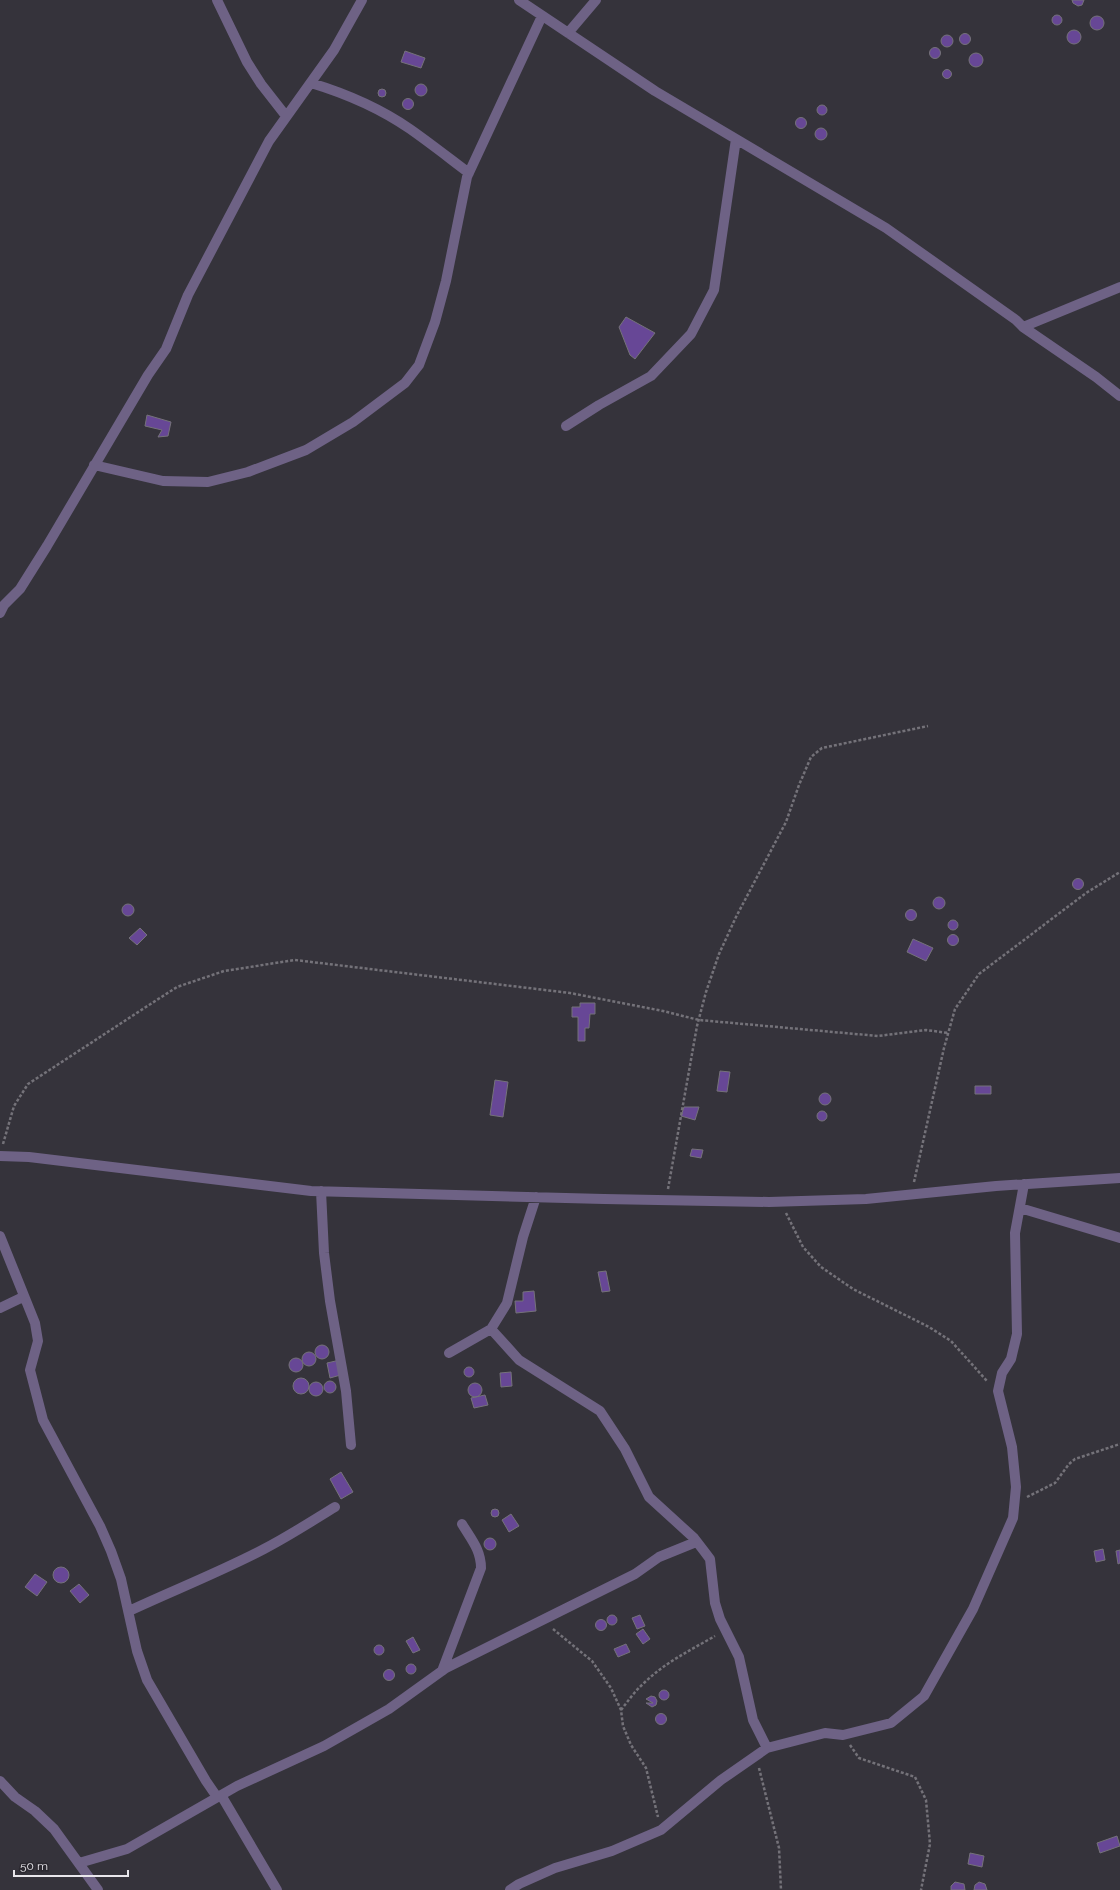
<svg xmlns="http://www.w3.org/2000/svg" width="1120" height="1890" font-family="Raleway,sans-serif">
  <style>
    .building { fill: #674796; stroke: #75727a }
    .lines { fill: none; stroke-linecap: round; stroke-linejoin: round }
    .path { stroke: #747279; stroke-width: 2.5; stroke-dasharray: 3 2; stroke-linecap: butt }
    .minor { stroke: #6e6285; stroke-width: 10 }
  </style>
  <rect width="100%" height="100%" fill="#35333b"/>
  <path class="building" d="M1072,0H1084L1082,5L1078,6L1073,3Z
    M1052 20a5 5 0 1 1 10 0a5 5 0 1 1-10 0Z
    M1090 23a7 7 0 1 1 14 0a7 7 0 1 1-14 0Z
    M1067 37a7 7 0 1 1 14 0a7 7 0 1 1-14 0Z
    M959.5 39a5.5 5.5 0 1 1 11 0a5.5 5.5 0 1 1-11 0Z
    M941 41a6 6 0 1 1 12 0a6 6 0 1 1-12 0Z
    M929.5 53a5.5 5.5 0 1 1 11 0a5.5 5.5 0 1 1-11 0Z
    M405,51L425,58L421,68L401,62Z
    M969 60a7 7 0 1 1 14 0a7 7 0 1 1-14 0Z
    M942.5 74a4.5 4.5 0 1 1 9 0a4.5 4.5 0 1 1-9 0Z
    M415 90a6 6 0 1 1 12 0a6 6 0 1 1-12 0Z
    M378 93a4 4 0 1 1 8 0a4 4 0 1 1-8 0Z
    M402.5 104a5.5 5.5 0 1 1 11 0a5.5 5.5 0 1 1-11 0Z
    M817 110a5 5 0 1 1 10 0a5 5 0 1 1-10 0Z
    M795.5 123a5.5 5.5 0 1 1 11 0a5.5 5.5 0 1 1-11 0Z
    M815 134a6 6 0 1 1 12 0a6 6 0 1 1-12 0Z
    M626,317L655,333L635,359L630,355L619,327Z
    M147,415L171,422L168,436L158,437L162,430L145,426Z
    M1072.5 884a5.5 5.5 0 1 1 11 0a5.5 5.5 0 1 1-11 0Z
    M933 903a6 6 0 1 1 12 0a6 6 0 1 1-12 0Z
    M122 910a6 6 0 1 1 12 0a6 6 0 1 1-12 0Z
    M905.5 915a5.5 5.5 0 1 1 11 0a5.5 5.5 0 1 1-11 0Z
    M948 925a5 5 0 1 1 10 0a5 5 0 1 1-10 0Z
    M140,928L147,935L137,945L129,938Z
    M947.5 940a5.5 5.5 0 1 1 11 0a5.5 5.5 0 1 1-11 0Z
    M913,939L933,948L926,961L907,952Z
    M580,1003H595V1014H590L589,1028H585V1041H578V1017H572V1007H580Z
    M720,1071L730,1072L727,1092L717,1091Z
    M495,1080L508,1082L503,1117L490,1115Z
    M975,1086H991V1094H975Z
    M819 1099a6 6 0 1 1 12 0a6 6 0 1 1-12 0Z
    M684,1107H699L695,1120L681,1116Z
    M817 1116a5 5 0 1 1 10 0a5 5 0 1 1-10 0Z
    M692,1149L703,1150L701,1158L690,1156Z
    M606,1271L610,1291L602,1292L598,1272Z
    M534,1291L536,1311L516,1313L515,1301H523V1292Z
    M315 1352a7 7 0 1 1 14 0a7 7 0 1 1-14 0Z
    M302 1359a7 7 0 1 1 14 0a7 7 0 1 1-14 0Z
    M289 1365a7 7 0 1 1 14 0a7 7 0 1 1-14 0Z
    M340,1360L344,1374L330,1378L327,1363Z
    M464 1372a5 5 0 1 1 10 0a5 5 0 1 1-10 0Z
    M511,1372L512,1386L501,1387L500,1373Z
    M293 1386a8 8 0 1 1 16 0a8 8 0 1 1-16 0Z
    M324 1387a6 6 0 1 1 12 0a6 6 0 1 1-12 0Z
    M309 1389a7 7 0 1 1 14 0a7 7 0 1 1-14 0Z
    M468 1390a7 7 0 1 1 14 0a7 7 0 1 1-14 0Z
    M485,1395L488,1405L474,1408L471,1398Z
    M341,1472L353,1492L341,1499L330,1479Z
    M491 1513a4 4 0 1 1 8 0a4 4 0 1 1-8 0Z
    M511,1514L519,1526L509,1532L502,1520Z
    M484 1544a6 6 0 1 1 12 0a6 6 0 1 1-12 0Z
    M1103,1549L1105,1560L1096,1562L1094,1551Z
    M1120,1550V1563L1118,1564L1116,1551Z
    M53 1575a8 8 0 1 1 16 0a8 8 0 1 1-16 0Z
    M35,1574L47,1582L37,1596L25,1587Z
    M79,1584L89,1595L80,1603L70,1591Z
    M607 1620a5 5 0 1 1 10 0a5 5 0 1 1-10 0Z
    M640,1615L645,1626L637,1629L632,1618Z
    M595.5 1625a5.5 5.5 0 1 1 11 0a5.5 5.5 0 1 1-11 0Z
    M643,1629L650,1639L643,1644L636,1634Z
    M413,1637L420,1650L413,1653L406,1641Z
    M626,1644L630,1652L618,1657L614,1649Z
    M374 1650a5 5 0 1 1 10 0a5 5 0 1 1-10 0Z
    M406 1669a5 5 0 1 1 10 0a5 5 0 1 1-10 0Z
    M383.5 1675a5.5 5.5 0 1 1 11 0a5.5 5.5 0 1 1-11 0Z
    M659 1695a5 5 0 1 1 10 0a5 5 0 1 1-10 0Z
    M651,1696L655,1697L657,1701L656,1705L652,1707L646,1703H653L646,1699Z
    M655.5 1719a5.5 5.5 0 1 1 11 0a5.5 5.5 0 1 1-11 0Z
    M1117,1836L1120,1846L1100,1853L1097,1843Z
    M970,1853L984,1856L982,1867L968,1864Z
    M955,1882L964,1884L965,1890H951V1886Z
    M979,1882L985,1884L987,1890H974L975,1885Z"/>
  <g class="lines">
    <path class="path" d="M3,1144L14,1106L28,1084L149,1005L177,987L224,971L295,960L570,993L663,1011L699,1020L878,1036L926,1030L948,1033
      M914,1182L944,1048L955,1009L979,974L1086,893L1120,872
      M668,1189L697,1026L706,992L719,954L736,917L786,822L799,785L811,757L822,748L928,726
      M786,1213L803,1247L821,1267L853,1289L929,1327L951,1341L987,1381
      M1027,1497L1055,1483L1069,1464L1075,1459L1120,1444
      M553,1629L592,1661L611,1688L621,1710L623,1726L631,1745L646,1768L658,1817
      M621,1710C628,1701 635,1691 643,1684C664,1663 689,1651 715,1636
      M850,1745L859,1758L915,1777L926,1800L930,1844L921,1890
      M759,1768L779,1848L781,1890"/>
    <path class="minor" d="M217,0L247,62L261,84L286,116
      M519,0L655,91L886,228L1016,320L1023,327L1096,377L1120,396
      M568,33L596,0
      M311,83C344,93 381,109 410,129C430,143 449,158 469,173
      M1023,327L1120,287
      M566,426L599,405L651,376L691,334L714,290L736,139
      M94,465L163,481L208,482L248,472L306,450L353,422L405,383L419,365L435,322L446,281L467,177L542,16
      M0,613L4,605L20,589L47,546L148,375L166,349L188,295L269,141L334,50L362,0
      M0,1156L29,1157L311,1191L604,1199L769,1202L866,1199L996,1186L1120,1178
      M321,1191L324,1253L330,1301L346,1391L351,1445
      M1020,1208L1120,1238
      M0,1236L35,1323L38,1341L30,1370L43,1420L100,1526L111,1551L121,1579L137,1651L147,1680L206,1781L217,1797
      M0,1308L23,1297
      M491,1329L519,1360L600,1411L625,1449L649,1497L694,1538L704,1551L710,1559L715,1603L720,1619L739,1657L753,1720L767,1748
      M449,1353L491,1329L507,1303L523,1237L536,1197
      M129,1611C174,1590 220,1572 264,1549C289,1536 312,1521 335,1507
      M442,1671L481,1568C481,1550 471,1539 462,1524
      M0,1781L15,1797L35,1811L54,1829L98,1890
      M221,1795L277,1890
      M79,1863L127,1849L237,1786L324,1746L389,1709L446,1668L635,1574L659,1557L696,1542
      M510,1890L519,1884L555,1868L612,1851L661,1830L721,1780L767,1748L825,1733L843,1735L891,1723L924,1696L973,1609L1013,1518L1016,1487L1012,1447L998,1391L1002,1373L1011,1359L1017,1334L1015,1233L1024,1184"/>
  </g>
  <path d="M14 1870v6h114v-6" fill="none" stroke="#e9e7ec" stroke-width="2"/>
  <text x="20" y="1870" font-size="12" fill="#e9e7ec" stroke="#2b2930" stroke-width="3" paint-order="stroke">50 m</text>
</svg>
